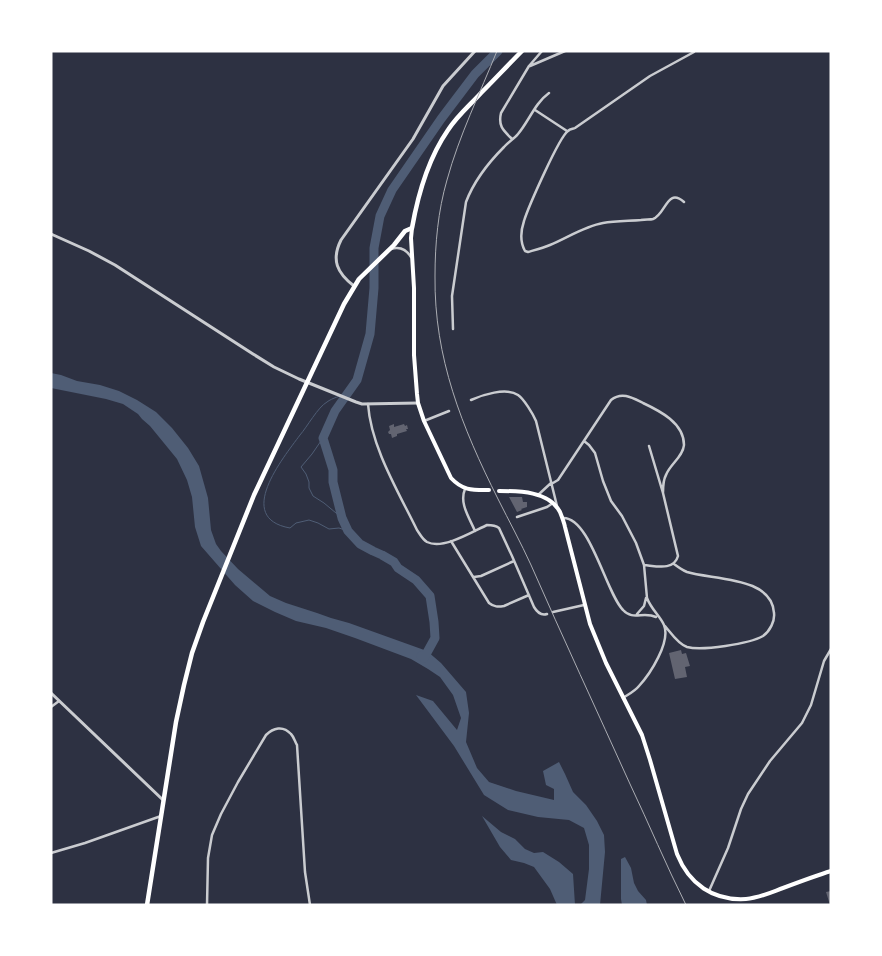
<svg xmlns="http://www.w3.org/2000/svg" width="882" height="956" font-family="'Titillium Web',sans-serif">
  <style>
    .water { fill: #4f5d75 }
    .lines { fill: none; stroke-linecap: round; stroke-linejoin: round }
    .stream { stroke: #4f5d75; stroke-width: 1 }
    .river { stroke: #4f5d75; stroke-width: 9 }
    .building { fill: #626471 }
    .minor { stroke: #caccd0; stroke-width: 2.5 }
    .tertiary { stroke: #caccd0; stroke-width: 3 }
    .secondary { stroke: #fff; stroke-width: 4 }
    .primary { stroke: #fff; stroke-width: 4.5 }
    .rail { stroke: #abadb3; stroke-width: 1 }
  </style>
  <rect width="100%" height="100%" fill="#2d3142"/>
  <path class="water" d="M51,373L61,375L77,381L100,385L119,391L137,400L156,412L172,428L188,448L199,466L208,498L211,530L216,544L221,551L238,569L270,596L286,603L317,613L331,618L349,623L427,651L441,663L466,692L469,713L466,742L477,768L489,782L516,791L554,800V789L546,785L543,771L559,762L565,774L573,792L586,805L597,821L604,835L605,852L600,905H580L585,900L589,869V845L584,828L569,820L538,817L508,810L484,795L454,746L416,695L433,701L457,730L461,718L453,695L440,677L428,669L411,659L355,638L326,628L296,621L275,612L253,601L235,585L201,546L195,527L192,497L187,480L177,459L150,426L142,419L138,414L123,404L106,399L51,388Z
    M482,816L501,832L515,839L525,849L534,853L543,852L559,862L573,874L575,905H557L550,889L534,867L524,863L511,860L500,847Z
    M625,857L631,868L634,883L638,891L646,900L647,905H622L621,899V859Z"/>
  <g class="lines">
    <path class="stream" d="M348,393C341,396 332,398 327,402C318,407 307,427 300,435C283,458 234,518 290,528L296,523L309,520L318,523L329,529L339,528L348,531
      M323,438L312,454L301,467L306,474L309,482V488L313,496L324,503L342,518"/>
    <path class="river" d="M421,656L424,658L435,638L434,622L430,596L416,580L398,568L394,562L382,555L373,551L360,544L348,531L342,518L333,482V470L323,438L335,411L357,380L370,334L374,288V248L380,216L392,190L441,119L475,74L498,51"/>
  </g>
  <path class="building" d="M394,424V427L404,424L405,426L407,425L408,429H406L407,431L397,434V436L392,438L391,434H389L388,432L390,430L389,426Z
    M509,497H522L523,502H527V507L521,509L522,510L517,512Z
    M681,650L682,654L686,653L690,666L685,667L687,677L675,679L669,653Z
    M831,891V905H830L826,892Z"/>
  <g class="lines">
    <path class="minor" d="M530,66L565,51
      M535,110L567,131
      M512,139C503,130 498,126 501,113L529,66L542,51
      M684,202C667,187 666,214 653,219C650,220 645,219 641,220C629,221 615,221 603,223C585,226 567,238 550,245C543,248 535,250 528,252L525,251C520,242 521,230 524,221C528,208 559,137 568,131C570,129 573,129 575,128L650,76L694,52
      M391,249C400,246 406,249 411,257
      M453,329L452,296L466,202C474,181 488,163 504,147C508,142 514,139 518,134C529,121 535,103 549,93
      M471,400C482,395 506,387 518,395C524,399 533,414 536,421L557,506
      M368,404C371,447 398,491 417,530C420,534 422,539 427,542C443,550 472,532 487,525C491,525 495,525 499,528L512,556L534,607C537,612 541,616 547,614
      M424,421L449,411
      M584,441L589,445L595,453L603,481L611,501L622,516L636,543L644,565L647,598C651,609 660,616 664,625C671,642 650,674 639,686C635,691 629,694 623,698
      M465,489C459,503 469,517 475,531
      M538,495L551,483H553L558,480L611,400C622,391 633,398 643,403C660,411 684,423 684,445C683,457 670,464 666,475C663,480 663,487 663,493
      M517,517L547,507L553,503
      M563,518C590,517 606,593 623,610C633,621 643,611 656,617
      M451,541L489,603C494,607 498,607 504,606L529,595
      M644,565C656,566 674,571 678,556L663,493L649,446
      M474,577L481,576L514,561
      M553,612L584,605
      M637,614L644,606L646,598
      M665,626C671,633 678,644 687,647C702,651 749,644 763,636C770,631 775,621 774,613C772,576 712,580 687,572C682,570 678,567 674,564
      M51,707L59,701
      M51,853L85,843L161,816
      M709,891L728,848L741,809L748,794L770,761L802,723L811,705L824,661L831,649
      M207,905L208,858L212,835L221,814L238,782L266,735C273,728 283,725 291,734C294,737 295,742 297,745L305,872L310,905"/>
    <path class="tertiary" d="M51,234L89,251L115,265L253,354L274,367L299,379L356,402L362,404L418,403
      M354,286C337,273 331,260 341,240L413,139L443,86L475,51
      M51,693L163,800"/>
    <path class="secondary" d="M412,228L411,238L414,288V355L417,394L418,403L424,421L451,478C463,491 473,490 489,490
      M499,491C519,491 549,491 560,512C562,517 564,522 565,527L590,624L606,663L642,735L650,760L677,854C689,884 713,901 746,899C759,898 772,892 783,888C799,882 815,876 831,871"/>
    <path class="primary" d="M147,905L176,722L184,685L192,653L203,622L254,495L344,304L359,279L394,245L405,231L412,228C418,194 428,159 448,130C457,116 470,105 481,93C495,79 508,65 522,51"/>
    <path class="rail" d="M497,51C480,93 459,136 447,180C438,211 435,244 435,276C434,358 462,427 498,499C509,521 521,543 531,565C563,638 597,711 630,784C649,824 666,865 686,905"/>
  </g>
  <rect width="882" height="956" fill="none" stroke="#ffffff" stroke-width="105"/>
</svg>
